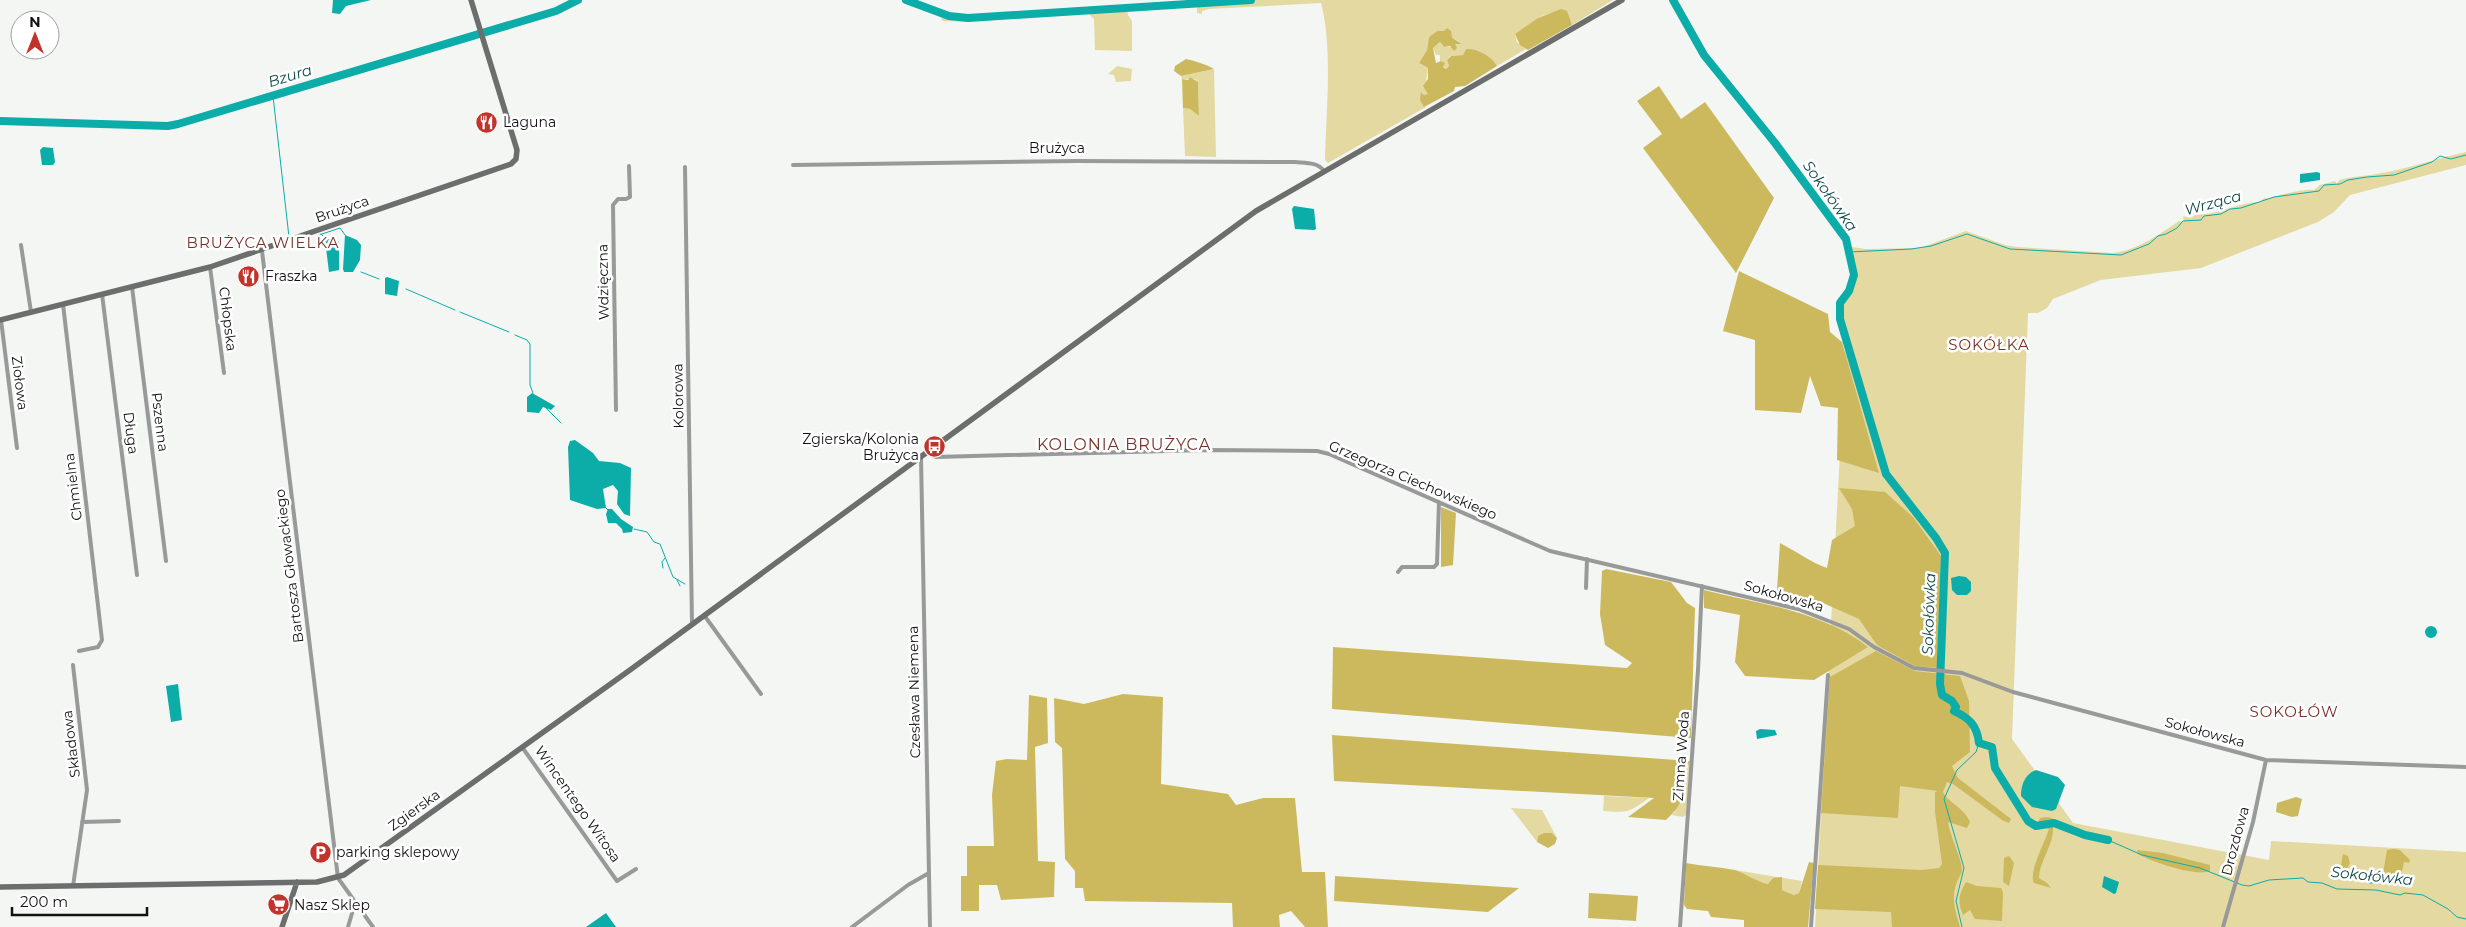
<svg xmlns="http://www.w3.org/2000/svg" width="2466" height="927" font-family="Montserrat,sans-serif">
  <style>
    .green { fill: #e4d9a1 }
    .forest { fill: #ccb95e }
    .water { fill: #0caca8 }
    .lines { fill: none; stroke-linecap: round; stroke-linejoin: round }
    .stream { stroke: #0caca8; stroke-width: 1 }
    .river { stroke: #0caca8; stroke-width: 8 }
    .street { stroke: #989999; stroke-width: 4 }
    .secondary { stroke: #6c6e6d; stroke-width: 5.5 }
    .labels { text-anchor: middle; stroke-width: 5; stroke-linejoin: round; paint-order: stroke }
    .poi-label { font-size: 14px; fill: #111211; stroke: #fff; text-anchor: start }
    .street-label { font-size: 14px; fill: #111211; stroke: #fff }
    .water-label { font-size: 15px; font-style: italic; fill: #124c4a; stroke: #fff }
    .neighbourhood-label { font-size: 15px; letter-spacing: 1px; fill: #773129; stroke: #fff }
    .quarter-label { font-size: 16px; letter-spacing: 1px; fill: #773129; stroke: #fff }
  </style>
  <rect width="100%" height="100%" fill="#f4f6f4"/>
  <path class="green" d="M1194,0H1613L1572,25L1567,14C1533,10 1540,24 1515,34L1517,42L1526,49L1497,66C1492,56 1477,48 1466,49L1463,55L1450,56L1447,60L1449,66L1446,69L1440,63V55H1436L1433,48L1440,42L1444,47H1452L1458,41L1444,31H1437L1429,37L1427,50L1419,63L1428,68L1426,83L1429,94L1424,95L1422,92L1423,103L1426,107L1328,163L1325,160C1326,112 1333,48 1321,3L1209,9L1202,11V14L1197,13V4H1194Z
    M1127,8L1128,15L1132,21V51L1095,50L1094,19L1088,13L970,22L943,21L941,19L944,14L968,18Z
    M1117,66L1132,69L1131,81L1116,82L1114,75L1108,74Z
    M1214,69L1216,157L1185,156L1183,108L1190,109L1199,116L1198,82L1195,79H1182L1181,76Z
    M2466,152V165L2350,195L2334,212L2318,222L2201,268L2101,280L2053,299L2047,308L2038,313H2028L2012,739L2073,823L2269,860L2271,841L2466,852V927H1815L1846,338L1841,299L1851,281L1847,252L1852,247L1865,249L1920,248L1966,231L2005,245L2017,247L2113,253C2138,250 2158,235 2179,221L2184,222L2183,216L2191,218L2196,214C2214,217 2241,201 2260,202L2264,198L2269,199C2275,195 2308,188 2314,190L2320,185L2335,181L2337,184L2339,180C2352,176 2368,176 2382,173C2410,168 2438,158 2466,152Z
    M1690,761L1686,815L1683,817L1672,815C1683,804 1680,794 1683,780C1684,773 1688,767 1690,761Z
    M1604,796L1649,798C1630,812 1627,813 1603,811Z
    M1511,808L1542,810L1557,838L1552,833L1538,836L1537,842Z
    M1735,870L1802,881L1799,893L1794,895L1782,890L1773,878L1769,884C1752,881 1750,875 1735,870Z"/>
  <path class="forest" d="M1561,9L1567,11L1572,25L1528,50L1520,45L1515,34L1538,18Z
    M1447,28L1451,31L1452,37L1461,44H1455L1457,48L1454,51L1450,46L1444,47L1440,42L1433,48L1436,63L1441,61L1445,63L1443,67L1446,69L1449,66L1447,60L1451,56L1463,55L1466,49C1477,48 1492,56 1497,66L1465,86L1455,87L1454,91L1424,107L1420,100L1421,92L1424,95L1428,94L1423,86L1428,79V68L1419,63L1427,50L1429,37L1437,31H1444Z
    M1186,59C1196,61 1205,64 1214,69L1181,76L1174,71L1175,66Z
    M1190,77L1198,82L1199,116L1190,109L1183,108L1182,79L1188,80Z
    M1659,86L1681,119L1705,102L1774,198L1736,273L1643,148L1662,134L1637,101Z
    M1739,271L1828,314L1830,332L1842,342L1879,473L1837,460L1838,408L1821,406L1810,376L1801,413L1755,410V340L1723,331Z
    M1839,488L1885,492L1913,517L1941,556L1937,668L1915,666L1877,645L1859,619L1823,603L1777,590L1780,543C1796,551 1810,562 1827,568L1832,540L1855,526L1852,509Z
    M1441,507L1456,513L1453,565L1441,567Z
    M1606,569L1671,582L1687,603L1695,608L1691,738L1332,709L1333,647L1627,668L1632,663L1605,645L1600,614L1602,571Z
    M1704,590C1760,604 1822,611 1868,647L1814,680L1745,676L1735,662L1740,615L1704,608Z
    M1876,651L1915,671L1960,676L1969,701L1970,752L1952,766L1958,778L2011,819L2009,823L2002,820L1953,784L1947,782L1943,792C1950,805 1962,805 1970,822L1967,828L1948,822C1950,836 1962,859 1962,870C1962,874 1957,880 1956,885C1951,899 1956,913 1960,927H1892L1891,912L1815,909L1818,865L1922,870L1939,868L1942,864L1935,812V792L1938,791L1900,786L1898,818L1821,813L1830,677Z
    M1123,694L1163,697L1161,784L1228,794L1236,805L1263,798H1295L1302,872H1325L1328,927H1305L1291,911L1279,915L1280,927H1233L1232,903L1085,901L1083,888H1075V871L1065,859L1062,748L1055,742L1054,698L1084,704Z
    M1029,695L1047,698L1048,743L1035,747L1038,861L1055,862L1054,897L1001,900L997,885H979V911H961V876H967V846H994L992,795L996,761L1007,759L1027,760Z
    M1332,735L1690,761C1688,767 1684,773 1683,780C1679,803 1685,802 1666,820L1628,817L1654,798L1334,781Z
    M2296,797L2302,799L2298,816L2292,817L2276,812L2277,803Z
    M2046,817L2052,818C2058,842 2040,857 2039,878L2047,883L2051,888L2034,883C2028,873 2045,842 2049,829L2042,827L2038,823L2040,818Z
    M1544,833H1552L1557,838L1555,844L1548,848L1537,842L1538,836Z
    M2393,849L2400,850L2410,860L2409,863L2404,862L2401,876L2398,879L2383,873L2387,850Z
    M2137,850L2163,853L2210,865V871C2196,877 2152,862 2138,854Z
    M2343,854L2348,856L2350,863L2344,874L2339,876Z
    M2009,856L2014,863L2009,886L2003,882L2004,858Z
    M1809,862L1814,863L1808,927H1744V920L1711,917L1708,911L1687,909L1684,905L1686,863C1702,866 1719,867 1735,870C1748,874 1754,881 1768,884L1773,878L1782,877V890L1794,895L1799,893Z
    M1335,876L1519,888L1488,912L1334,901Z
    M1966,882L1977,886L2001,888L2003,892L2002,921L1975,919L1970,910L1963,915C1957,901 1959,894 1966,882Z
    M1589,893L1638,896L1636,921L1588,918Z"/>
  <path class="water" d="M333,0H371L346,6L340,14L332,13Z
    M43,147L53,148L55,162L53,165H42L40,150Z
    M2317,172L2320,173V180L2300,183V174Z
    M1294,206L1314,209L1316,229L1314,230L1295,229L1292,209Z
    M345,235L357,240L361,245L360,260L353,272H344L343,269Z
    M335,237L339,242V270L329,272L325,240Z
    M387,277L399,281L397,296L385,294V278Z
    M532,393L555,406L551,410L543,407L539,413L527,412V397Z
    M575,440L593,453L599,461L620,463L631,468L630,516L624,514L617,504L618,491L613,485L603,489L606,508L597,509L570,500L568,447L570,441Z
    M608,509H612L621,519L633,527L632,532L623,533L622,529L616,523H608L606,514Z
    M1959,576L1966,577L1971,582V591L1967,595H1957L1952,590L1951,578Z
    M2425 632a6 6 0 1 1 12 0a6 6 0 1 1-12 0Z
    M178,684L182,720L171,722L166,686Z
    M1760,729L1775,730L1777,735L1757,739L1756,731Z
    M2036,770L2058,777L2065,785L2056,809L2052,811L2032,807L2021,796C2021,785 2025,774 2036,770Z
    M2365.5 878a5.5 5.5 0 1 1 11 0a5.5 5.5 0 1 1-11 0Z
    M2104,876L2119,882L2116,893L2114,894L2102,887Z
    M606,913L616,927H586Z"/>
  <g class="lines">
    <path class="stream" d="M273,96L289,237
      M321,234L326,239
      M319,235L340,228L345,235
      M292,244L304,240
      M1849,252L1911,249L1931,246L1967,234L2010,249L2121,255L2149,244L2158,236L2166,234L2177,228L2183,221L2201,220L2204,216L2221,214L2230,209L2241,208L2274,197L2319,191L2324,185L2340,184L2348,180L2367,177L2394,175L2432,162L2440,156L2451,159L2466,155
      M361,272L379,279
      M406,289L455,310
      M460,312L509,332
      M515,335L527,340L530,344V385L533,393
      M545,407L561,423
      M606,508L608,510
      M634,529L647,532L654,542L660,544L673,577L685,584
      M663,568L662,562L665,558
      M677,580L680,586
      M2108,840L2142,855L2200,868L2242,885L2249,886L2269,880L2303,878L2308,882L2322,883L2337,889L2376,890L2400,895L2405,893L2423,895L2448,909L2457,917L2466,919
      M1962,927L1956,901L1964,868L1944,799L1957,770L1976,752L1979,743"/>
    <path class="river" d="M906,0L949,16L968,18L1251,0
      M1673,0L1704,55L1775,143L1846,239L1854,275L1849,291L1840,303V319L1886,474L1936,538L1945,553L1940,684L1942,695L1952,701L1956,707L1954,711C1969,718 1977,725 1979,743L1992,747L1995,768L2028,821L2036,826L2054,823L2085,835L2108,840
      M0,121L168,126L178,124L556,11L578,0"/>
    <path class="street" d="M793,165L1077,161L1295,162C1306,163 1318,162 1324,171
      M685,167L692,624
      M21,245L31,312
      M262,251L338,878L373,927
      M210,267L224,373
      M132,287L166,561
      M102,294L137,575
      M63,304L102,640L98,647L79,651
      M1,320L17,448
      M616,410L613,205L618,199H626L630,197L629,166
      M927,453L936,457L1206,450L1317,451L1329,454L1550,551L1798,609L1849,629L1874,647L1914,668L1962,673L2013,692L2266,760L2466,767
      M921,457L930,927
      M1398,572L1402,567H1434L1437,564L1439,502
      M1586,588L1587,559
      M704,615L761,694
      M522,747L617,881L636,869
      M82,822L119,821
      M73,886L87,790L73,665
      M348,927L355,903
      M852,927L908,885L929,873
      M1680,927L1698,670L1702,586
      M1811,927L1828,675
      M2223,927L2253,822L2266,760"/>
    <path class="secondary" d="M0,320L210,267L511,164L516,159L517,150L471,0
      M0,887L317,882L344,875L630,670L1256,211L1622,0
      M282,927L297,882"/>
  </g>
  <defs>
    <symbol id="restaurant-disc" viewBox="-11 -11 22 22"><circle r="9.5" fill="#c1332b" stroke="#fff"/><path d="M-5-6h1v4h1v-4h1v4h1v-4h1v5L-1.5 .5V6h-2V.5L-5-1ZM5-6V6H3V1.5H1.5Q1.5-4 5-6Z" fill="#fff"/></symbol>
    <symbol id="bus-disc" viewBox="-11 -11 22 22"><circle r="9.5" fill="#c1332b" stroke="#fff"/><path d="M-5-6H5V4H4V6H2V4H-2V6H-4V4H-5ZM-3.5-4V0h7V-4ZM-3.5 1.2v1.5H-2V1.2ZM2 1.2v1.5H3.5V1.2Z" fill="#fff"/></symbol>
    <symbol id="parking-disc" viewBox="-11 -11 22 22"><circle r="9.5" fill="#c1332b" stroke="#fff"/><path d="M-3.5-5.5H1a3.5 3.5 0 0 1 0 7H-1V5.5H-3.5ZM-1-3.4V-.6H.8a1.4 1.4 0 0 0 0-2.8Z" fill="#fff"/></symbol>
    <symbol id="supermarket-disc" viewBox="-11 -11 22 22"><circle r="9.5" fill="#c1332b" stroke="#fff"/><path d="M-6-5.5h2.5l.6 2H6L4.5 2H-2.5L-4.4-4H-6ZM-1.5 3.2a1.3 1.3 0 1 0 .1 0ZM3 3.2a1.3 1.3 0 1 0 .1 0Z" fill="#fff"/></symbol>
  </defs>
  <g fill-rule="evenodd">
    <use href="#restaurant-disc" x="474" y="110" width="25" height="25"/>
    <use href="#restaurant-disc" x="236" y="264" width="25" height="25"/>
    <use href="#bus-disc" x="922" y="434" width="25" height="25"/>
    <use href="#parking-disc" x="308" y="840" width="25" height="25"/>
    <use href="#supermarket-disc" x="266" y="892" width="25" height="25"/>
  </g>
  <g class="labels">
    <g class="poi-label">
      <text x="503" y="127">Laguna</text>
      <text x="265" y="281">Fraszka</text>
      <text x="919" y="444" text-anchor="end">Zgierska/Kolonia<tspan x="919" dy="16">Brużyca</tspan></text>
      <text x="336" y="857">parking sklepowy</text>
      <text x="294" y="910">Nasz Sklep</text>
    </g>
    <g class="street-label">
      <text x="1057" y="153">Brużyca</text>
      <text transform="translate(342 209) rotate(-19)" y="5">Brużyca</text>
      <text transform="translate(603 282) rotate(-91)" y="5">Wdzięczna</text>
      <text transform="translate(228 319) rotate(83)" y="5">Chłopska</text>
      <text transform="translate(20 383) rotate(83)" y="5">Ziołowa</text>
      <text transform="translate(678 396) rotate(-91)" y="5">Kolorowa</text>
      <text transform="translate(160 422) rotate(83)" y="5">Pszenna</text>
      <text transform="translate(131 433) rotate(83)" y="5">Długa</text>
      <text transform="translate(1413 480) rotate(23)" y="5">Grzegorza Ciechowskiego</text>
      <text transform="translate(73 487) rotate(-97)" y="5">Chmielna</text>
      <text transform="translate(289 566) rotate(-97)" y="5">Bartosza Głowackiego</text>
      <text transform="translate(1784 596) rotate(16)" y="5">Sokołowska</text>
      <text transform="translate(914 692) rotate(-91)" y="5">Czesława Niemena</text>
      <text transform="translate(2205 732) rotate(15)" y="5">Sokołowska</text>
      <text transform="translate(71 744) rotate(-97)" y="5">Składowa</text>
      <text transform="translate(1681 756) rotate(-86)" y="5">Zimna Woda</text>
      <text transform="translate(578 804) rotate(55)" y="5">Wincentego Witosa</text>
      <text transform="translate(414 810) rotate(-36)" y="5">Zgierska</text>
      <text transform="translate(2235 841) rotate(-75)" y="5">Drozdowa</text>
    </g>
    <g class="water-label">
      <text transform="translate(290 76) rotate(-17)" y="5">Bzura</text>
      <text transform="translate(1830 196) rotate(55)" y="5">Sokołówka</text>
      <text transform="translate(2213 203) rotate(-15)" y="5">Wrząca</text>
      <text transform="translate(1929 614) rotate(-88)" y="5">Sokołówka</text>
      <text transform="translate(2372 876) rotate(6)" y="5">Sokołówka</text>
    </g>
    <g class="neighbourhood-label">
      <text x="263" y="248">BRUŻYCA WIELKA</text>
      <text x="1989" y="350">SOKÓŁKA</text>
      <text x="2294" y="717">SOKOŁÓW</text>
    </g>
    <g class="quarter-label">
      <text x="1124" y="450">KOLONIA BRUŻYCA</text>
    </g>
  </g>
  <g transform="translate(35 35)"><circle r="24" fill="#ffffff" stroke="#a0a0a0"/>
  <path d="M0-4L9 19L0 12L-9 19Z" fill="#c1332b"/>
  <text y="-8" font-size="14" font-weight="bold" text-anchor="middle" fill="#111211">N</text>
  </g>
  <path d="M12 907v8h135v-8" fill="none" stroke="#111211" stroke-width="2.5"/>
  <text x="20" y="907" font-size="15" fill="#111211" stroke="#ffffff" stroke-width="4" paint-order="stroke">200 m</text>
</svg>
